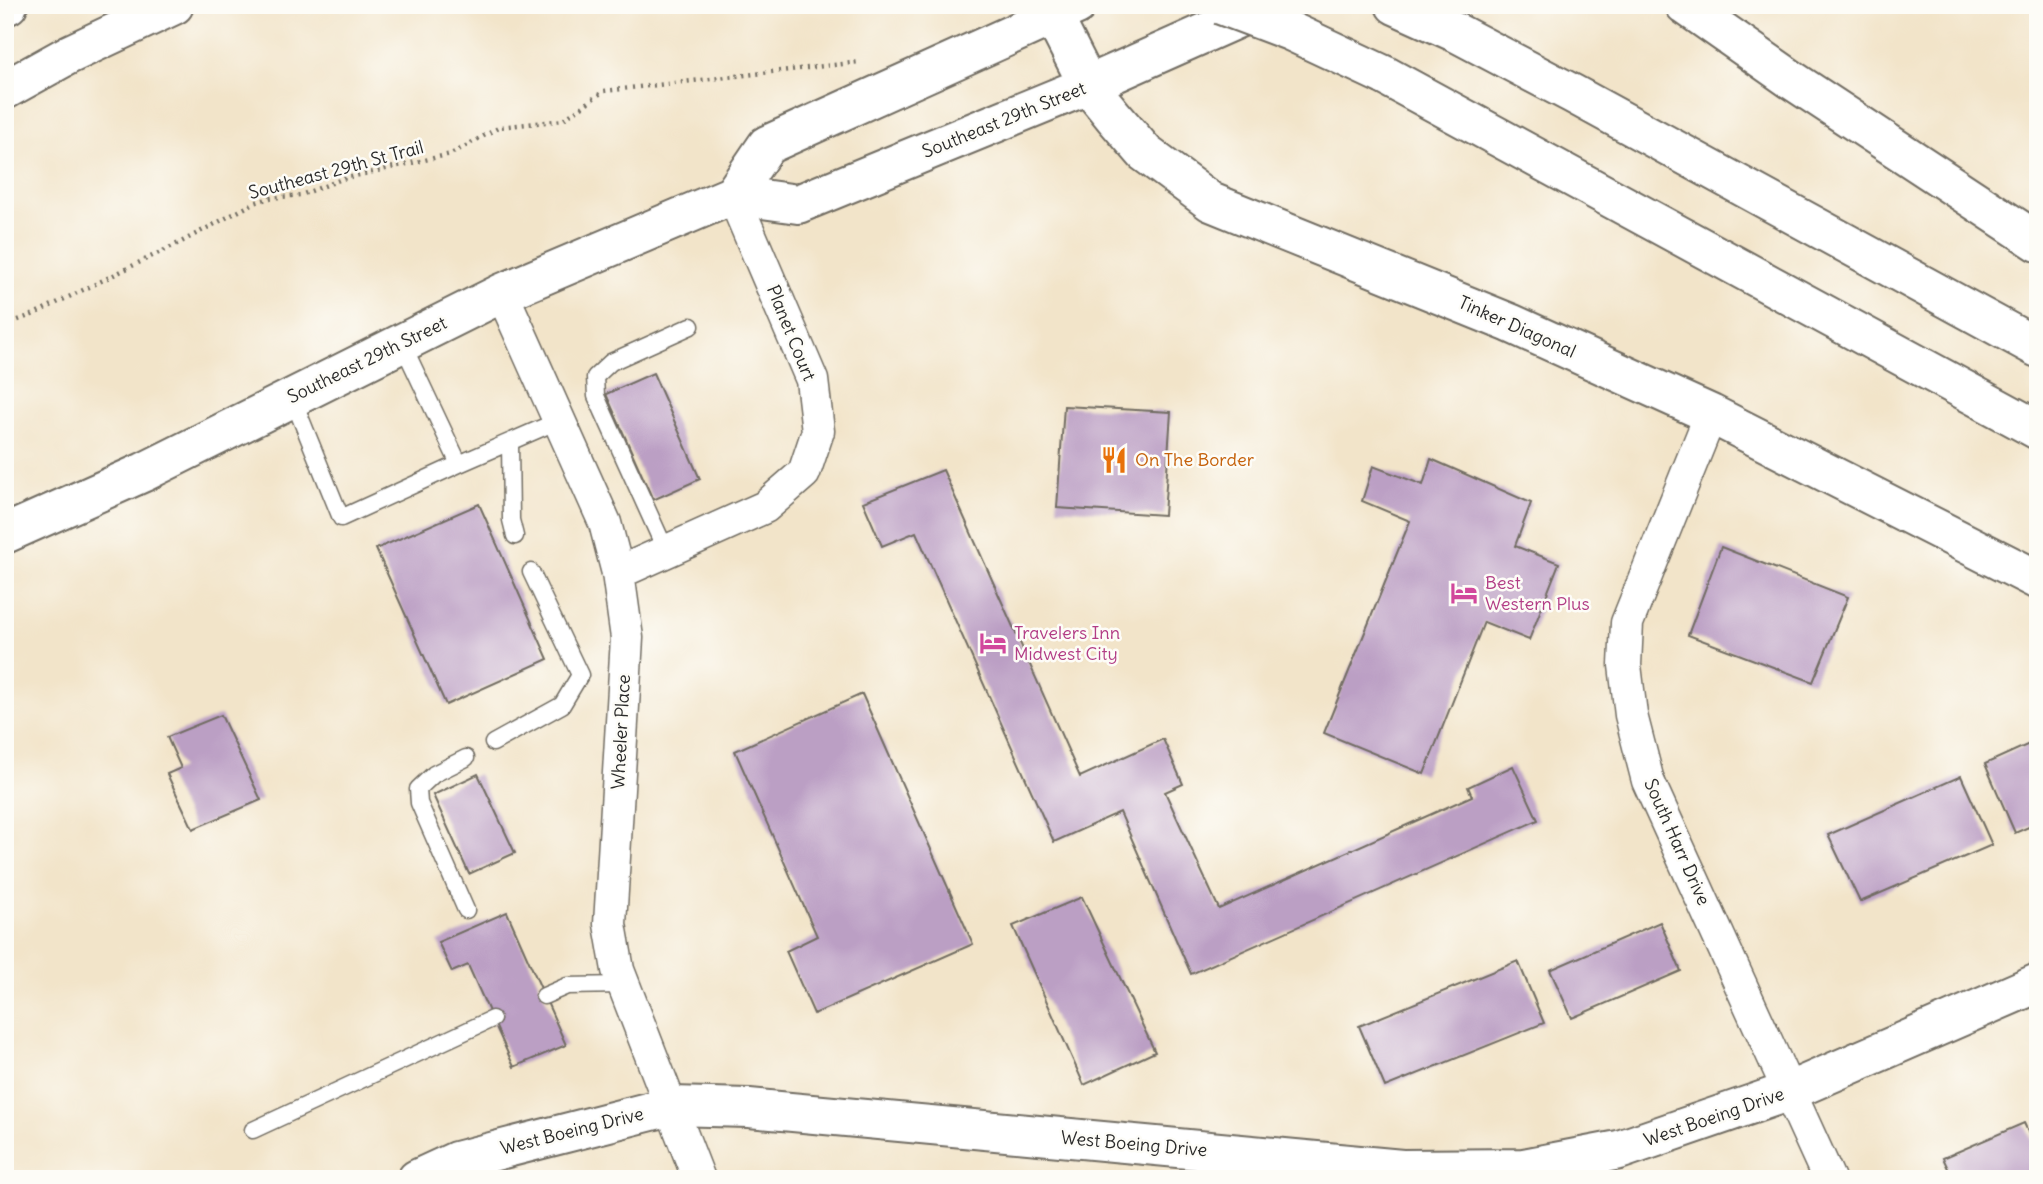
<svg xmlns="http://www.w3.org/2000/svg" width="2043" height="1184" font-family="Delius,sans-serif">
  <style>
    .building { fill: #bb9fc4 }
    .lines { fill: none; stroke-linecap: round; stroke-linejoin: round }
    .lane-casing { stroke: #716c62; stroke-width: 19 }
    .street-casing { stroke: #716c62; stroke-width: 35 }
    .secondary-casing { stroke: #716c62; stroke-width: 42 }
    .highway-casing { stroke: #716c62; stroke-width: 42 }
    .path { stroke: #716c62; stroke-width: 4.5; stroke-dasharray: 2 5; stroke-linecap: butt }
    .lane { stroke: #fff; stroke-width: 16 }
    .street { stroke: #fff; stroke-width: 32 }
    .secondary { stroke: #fff; stroke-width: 38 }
    .highway { stroke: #fff; stroke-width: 38 }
    .highway-bridge-casing { stroke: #716c62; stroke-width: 42; stroke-linecap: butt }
    .highway-bridge { stroke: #fff; stroke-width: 38 }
    .labels { text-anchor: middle; stroke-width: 5; stroke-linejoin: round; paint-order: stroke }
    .street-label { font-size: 18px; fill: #2b2b2b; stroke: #fdfcf7 }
    .food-label { font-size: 18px; fill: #c56008; stroke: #fdfcf7; text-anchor: start }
    .hotel-label { font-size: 18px; fill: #b23c85; stroke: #fdfcf7; text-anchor: start }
  </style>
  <rect width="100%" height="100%" fill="#fdfcf7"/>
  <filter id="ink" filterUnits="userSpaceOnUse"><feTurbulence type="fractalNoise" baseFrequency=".0143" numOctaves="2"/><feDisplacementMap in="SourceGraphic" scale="14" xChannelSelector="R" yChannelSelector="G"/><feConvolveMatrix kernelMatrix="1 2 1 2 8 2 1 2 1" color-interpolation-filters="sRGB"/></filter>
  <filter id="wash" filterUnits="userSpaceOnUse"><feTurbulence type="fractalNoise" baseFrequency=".00686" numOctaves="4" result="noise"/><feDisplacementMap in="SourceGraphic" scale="28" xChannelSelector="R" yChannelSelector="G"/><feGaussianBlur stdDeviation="1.57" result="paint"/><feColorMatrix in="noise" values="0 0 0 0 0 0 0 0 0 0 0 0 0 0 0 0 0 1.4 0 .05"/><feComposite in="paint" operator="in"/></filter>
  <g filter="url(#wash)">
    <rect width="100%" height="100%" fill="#f2e4c9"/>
    <g id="blocks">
      <path class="building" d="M653,373L700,479L653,500L606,394Z
        M1064,406L1171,412L1164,515L1057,508Z
        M1431,459L1531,503L1515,546L1559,563L1529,640L1484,622L1424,774L1324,733L1410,521L1362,501L1373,466L1423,485Z
        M943,470L1080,777L1163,739L1183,784L1165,792L1219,909L1472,796L1468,787L1513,766L1538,820L1191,974L1120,812L1054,842L916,532L882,546L863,502Z
        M479,504L548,659L446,705L376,549Z
        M1721,547L1848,597L1813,682L1688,635Z
        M862,694L973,944L814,1014L786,951L817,936L735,751Z
        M221,715L261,800L193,829L167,774L181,768L167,737Z
        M2038,740V823L2015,833L1985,764Z
        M478,774L515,853L469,874L433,795Z
        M1961,776L1992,845L1860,902L1828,835Z
        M1082,897L1155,1052L1084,1085L1013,926Z
        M507,912L566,1045L514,1067L468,965L452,972L438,942Z
        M1660,922L1681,971L1572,1018L1550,970Z
        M1518,961L1544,1023L1385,1087L1359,1026Z
        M2024,1123L2038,1153V1179H1953L1943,1158Z"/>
    </g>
  </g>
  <g filter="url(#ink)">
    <use href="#blocks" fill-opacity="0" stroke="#716c62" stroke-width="2"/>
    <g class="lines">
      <defs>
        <path id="lane" d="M402,343L459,464
          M292,397L341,518L459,464L560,420
          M510,442L511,520L515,536
          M666,551L596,396L595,377L611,362L691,326
          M493,743L562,705L580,675L531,572
          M466,758L434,774L418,789L419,803L466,910
          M544,996L567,986L623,985
          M253,1130L492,1019"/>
        <path id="street" d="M502,293L605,523L618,573L627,638L610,924L618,970L699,1179
          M1711,414L1627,623L1625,665L1631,715L1648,781L1829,1179
          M618,573L765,507L804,473L818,431L812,380L733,195"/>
        <path id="secondary" d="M1053,16L1088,85L1114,117L1145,153L1211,202L1510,323L1711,414L2038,580
          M733,195L767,145L1077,5
          M5,534L144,472L502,293L733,195L798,204L1088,85L1268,5
          M417,1179L456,1161L671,1106L749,1108L1402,1169L1524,1168L1619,1150L1790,1091L2038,983"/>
        <path id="highway" d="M1395,5L1457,33L1573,94L2038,348
          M1685,5L1792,80L2038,242
          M5,6L8,5
          M1384,75L2038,430
          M5,90L70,54L174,5"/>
      </defs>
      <use href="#lane" class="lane-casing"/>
      <use href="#street" class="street-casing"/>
      <use href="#secondary" class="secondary-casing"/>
      <use href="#highway" class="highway-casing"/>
      <path class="path" d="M5,325L32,315L181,242L254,203L270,198L301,195L342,179L451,154L500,127L563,120L604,91L860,62"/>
      <use href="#lane" class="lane"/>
      <use href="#street" class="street"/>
      <use href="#secondary" class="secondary"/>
      <use href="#highway" class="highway"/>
      <defs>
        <path id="highway-bridge" d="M1221,5L1290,31L1384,75"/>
      </defs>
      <use href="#highway-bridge" class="highway-bridge-casing"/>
      <use href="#highway-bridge" class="highway-bridge"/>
    </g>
  </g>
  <defs>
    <symbol id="restaurant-bare" viewBox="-9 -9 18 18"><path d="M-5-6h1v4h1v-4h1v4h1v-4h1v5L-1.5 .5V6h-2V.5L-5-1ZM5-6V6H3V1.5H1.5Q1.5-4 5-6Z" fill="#e8710a" stroke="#fdfcf7" stroke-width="2.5" paint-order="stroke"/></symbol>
    <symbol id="hotel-bare" viewBox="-9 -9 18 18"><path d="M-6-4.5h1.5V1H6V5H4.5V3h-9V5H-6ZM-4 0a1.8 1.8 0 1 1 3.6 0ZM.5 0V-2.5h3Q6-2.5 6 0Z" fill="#d1479c" stroke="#fdfcf7" stroke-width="2.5" paint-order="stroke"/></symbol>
  </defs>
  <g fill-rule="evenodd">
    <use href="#restaurant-bare" x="1095" y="441" width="38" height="38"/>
    <use href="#hotel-bare" x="1445" y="574" width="38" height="38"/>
    <use href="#hotel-bare" x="974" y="624" width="38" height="38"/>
  </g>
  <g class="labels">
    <g class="street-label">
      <text transform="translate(1004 120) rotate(-22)" y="6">Southeast 29th Street</text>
      <text transform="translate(336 170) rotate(-15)" y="6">Southeast 29th St Trail</text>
      <text transform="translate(1517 327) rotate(24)" y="6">Tinker Diagonal</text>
      <text transform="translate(791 333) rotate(68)" y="6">Planet Court</text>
      <text transform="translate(367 360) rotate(-26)" y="6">Southeast 29th Street</text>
      <text transform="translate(621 732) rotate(-87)" y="6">Wheeler Place</text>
      <text transform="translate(1677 842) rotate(66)" y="6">South Harr Drive</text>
      <text transform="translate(1714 1117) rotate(-19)" y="6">West Boeing Drive</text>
      <text transform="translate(572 1131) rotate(-14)" y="6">West Boeing Drive</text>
      <text transform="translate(1134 1144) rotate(5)" y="6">West Boeing Drive</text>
    </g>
    <g class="food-label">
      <text x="1135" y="466">On The Border</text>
    </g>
    <g class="hotel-label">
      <text x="1485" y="589">Best<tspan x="1485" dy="21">Western Plus</tspan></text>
      <text x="1014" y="639">Travelers Inn<tspan x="1014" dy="21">Midwest City</tspan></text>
    </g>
  </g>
  <rect width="2043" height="1184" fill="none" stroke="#fdfcf7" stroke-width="28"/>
</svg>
